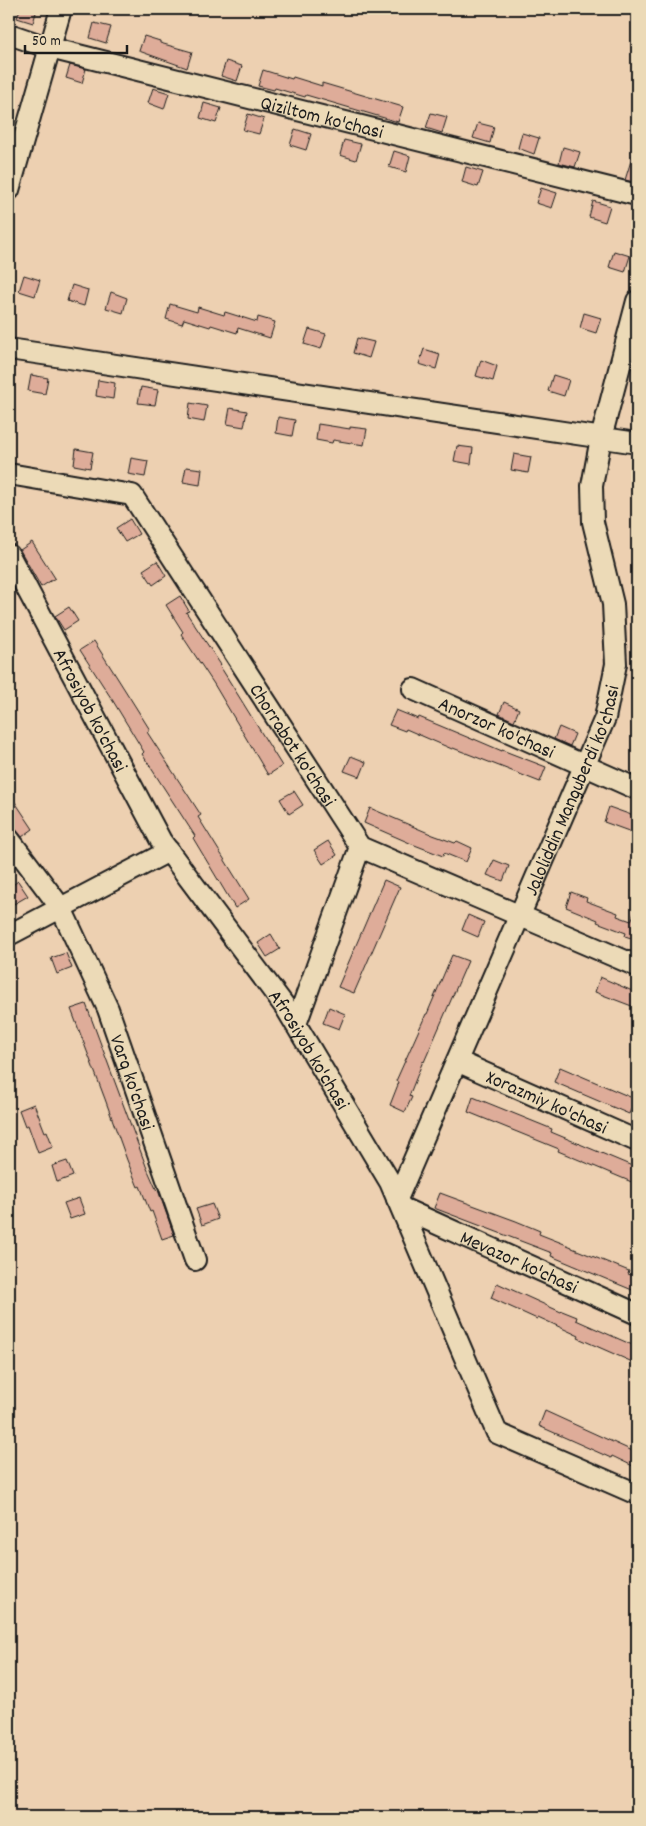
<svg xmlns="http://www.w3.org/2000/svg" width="646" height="1826" font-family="Dekko,sans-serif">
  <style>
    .building { fill: #deac99; stroke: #1c1c1c }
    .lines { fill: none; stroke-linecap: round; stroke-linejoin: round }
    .minor-casing { stroke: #1c1c1c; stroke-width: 24 }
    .minor { stroke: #ecdab7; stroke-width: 20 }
    .labels { text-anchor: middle; stroke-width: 4; stroke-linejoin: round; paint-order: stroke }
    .street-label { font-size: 20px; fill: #1c1c1c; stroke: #ecdab7 }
  </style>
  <rect width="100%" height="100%" fill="#edd0b1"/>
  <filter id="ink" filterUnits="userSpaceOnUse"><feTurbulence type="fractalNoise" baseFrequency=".02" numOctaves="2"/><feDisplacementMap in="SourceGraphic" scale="10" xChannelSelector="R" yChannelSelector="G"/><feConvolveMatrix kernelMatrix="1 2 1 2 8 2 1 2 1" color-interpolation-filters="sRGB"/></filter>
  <g filter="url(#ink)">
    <path class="building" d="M20,9H37L33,23L17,18Z
      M94,23L111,27L106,43L90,38Z
      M144,36L160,41V43L192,52L187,68L139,51Z
      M226,61L242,66L237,81L221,76Z
      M70,65L86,69L82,83L66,78Z
      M263,70L292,79L293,77L322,86V83L403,107L398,122L306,95L305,97L275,88L274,90L258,86Z
      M153,88L169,93L164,109L148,103Z
      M204,103L221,108L216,123L200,118Z
      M431,113L447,117L442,133L426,128Z
      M248,114L264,119L259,134L243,130Z
      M478,123L494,127L490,143L473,138Z
      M295,129L311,134L306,150L290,145Z
      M522,133L539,138L534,154L518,148Z
      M344,140L361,144L356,160L340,155Z
      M563,147L580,152L575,167L559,163Z
      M635,148H637V183L625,180Z
      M394,151L410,156L406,172L389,167Z
      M466,167L483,172L478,187L462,182Z
      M541,188L557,193L552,208L536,203Z
      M593,201L610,206L605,222L589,217Z
      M614,251L630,256L625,272L609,267Z
      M24,275L40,280L35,296L19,291Z
      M72,285L88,290L84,306L67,301Z
      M111,292L127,298L123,313L106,308Z
      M170,304L197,312L198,307L224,315L225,312L257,322L258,317L275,322L270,338L238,328L237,333L211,325L210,327L184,319L182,324L166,319Z
      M584,313L601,318L596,333L580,328Z
      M309,329L326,334L321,349L304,344Z
      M357,338L374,342L369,358L353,353Z
      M424,349L440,354L436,369L419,364Z
      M481,360L497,366L493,381L476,376Z
      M31,375L48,378L45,394L28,391Z
      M553,375L569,380L564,396L548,391Z
      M98,380L115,383L113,399L96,396Z
      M141,387L158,390L155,405L138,403Z
      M190,403L207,406L204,422L188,419Z
      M230,408L247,411L244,427L227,424Z
      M278,417L295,420L292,436L276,433Z
      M318,424L350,429V427L367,429L364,445L333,440L332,443L316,440Z
      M457,446L473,448L471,464L454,461Z
      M76,449L93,452L90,468L74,465Z
      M514,454L531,457L528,473L511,470Z
      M131,458L148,461L145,477L128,474Z
      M186,467L202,469L200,485L183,482Z
      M130,519L139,534L125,542L116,528Z
      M32,542L55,578L41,587L20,550Z
      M157,561L166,576L153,585L143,570Z
      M180,596L189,611L186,612L221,665L220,666L282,766L268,775L214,684L181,634L183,632L166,605Z
      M69,607L78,621L64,630L55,616Z
      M94,641L135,706L150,730L147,732L201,815L198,817L249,899L235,908L193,838L195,836L142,754L144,752L113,701L80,650Z
      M504,702L519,709L514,721L499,714Z
      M396,710L418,719L419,717L474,740V739L502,751V750L546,767L540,782L453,748L452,749L406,729L405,731L389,725Z
      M559,727L575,734L570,746L554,739Z
      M351,756L366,762L360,777L344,771Z
      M294,791L303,805L289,814L280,799Z
      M9,793L33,829L22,837L9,822Z
      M609,807L637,817V834L604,822Z
      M370,808L433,835L455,843L457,841L472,848L466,862L444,853L443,856L412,844L364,823Z
      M328,841L337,855L323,864L314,850Z
      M494,860L509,866L503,881L487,875Z
      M384,880L400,887L354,993L338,987Z
      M18,881L28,896L14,904L9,896V888Z
      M571,892L587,898L586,901L618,913L617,916L631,921L637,907V940L625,936L626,933L597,922L598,920L566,907Z
      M468,915L484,922L478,937L462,930Z
      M271,934L280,949L267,957L258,943Z
      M66,953L72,968L57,974L51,958Z
      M452,955L468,961L424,1062L423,1061L409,1096L412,1097L405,1112L390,1105L399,1082L396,1081L426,1014H427Z
      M600,977L637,993V1008L595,992Z
      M86,1004L146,1166L157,1191L158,1190L174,1235L162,1239L152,1211L150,1212L140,1186L138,1187L127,1160L105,1099L71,1009Z
      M329,1007L345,1014L339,1029L323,1023Z
      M560,1067L635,1099L629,1114L554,1082Z
      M473,1097L552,1129L551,1132L637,1168V1175L634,1183L558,1151L559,1149L468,1112Z
      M34,1104L45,1132L47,1131L53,1147L38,1153L28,1125L25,1126L19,1110Z
      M67,1161L73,1176L57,1182L52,1166Z
      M440,1193L516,1221L540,1231L539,1234L572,1247V1248L629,1271L628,1274L637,1277V1292L551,1256L552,1253L434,1208Z
      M79,1198L85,1214L70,1219L64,1203Z
      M212,1204L218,1219L202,1225L196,1209Z
      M497,1283L561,1312L562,1311L577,1317L576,1320L637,1347V1364L578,1338L579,1336L538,1317L537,1319L491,1298Z
      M545,1411L637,1453V1468L612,1456L611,1458L539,1426Z"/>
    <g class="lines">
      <defs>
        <g id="minor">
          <path id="s1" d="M9,34L50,48L637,195"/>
          <path d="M9,190L61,9"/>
          <path d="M9,349L637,443"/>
          <path id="s2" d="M9,474L132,495L360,847L637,966"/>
          <path id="s3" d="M9,555L161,841L286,1008L390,1182L497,1433L637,1494"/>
          <path id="s4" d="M413,689L637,789"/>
          <path id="s5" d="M9,839L61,908L108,1009L195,1260"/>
          <path d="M9,935L169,851"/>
          <path d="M296,1024L360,847"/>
          <path id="s6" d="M457,1061L637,1141"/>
          <path id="s7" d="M397,1199L605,718L616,664L613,604L593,522L592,486L601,438L637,301"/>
          <path id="s8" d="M402,1208L637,1314"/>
        </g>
      </defs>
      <use href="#minor" class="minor-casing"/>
      <use href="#minor" class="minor"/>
    </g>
  </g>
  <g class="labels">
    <g class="street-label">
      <text dy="7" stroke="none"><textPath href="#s1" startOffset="324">Qiziltom ko'chasi</textPath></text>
      <text dy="7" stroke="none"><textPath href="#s3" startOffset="175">Afrosiyob ko'chasi</textPath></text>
      <text dy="7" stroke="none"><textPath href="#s4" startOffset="92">Anorzor ko'chasi</textPath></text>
      <text dy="7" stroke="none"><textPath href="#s2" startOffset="422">Chorrabot ko'chasi</textPath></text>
      <text dy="7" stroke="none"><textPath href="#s7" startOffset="445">Jaloliddin Manguberdi ko'chasi</textPath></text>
      <text dy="7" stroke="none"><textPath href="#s3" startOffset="580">Afrosiyob ko'chasi</textPath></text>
      <text dy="7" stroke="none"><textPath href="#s5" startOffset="275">Varq ko'chasi</textPath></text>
      <text dy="7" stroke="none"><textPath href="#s6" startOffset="99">Xorazmiy ko'chasi</textPath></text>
      <text dy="7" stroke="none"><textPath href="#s8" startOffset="129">Mevazor ko'chasi</textPath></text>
    </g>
  </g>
  <rect width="646" height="1826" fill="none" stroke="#ecdab7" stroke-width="30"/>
  <rect x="15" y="15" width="616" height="1796" fill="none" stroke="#1c1c1c" stroke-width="2" filter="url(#ink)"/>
  <path d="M25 45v8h102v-8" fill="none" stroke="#1c1c1c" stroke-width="2.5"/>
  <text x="32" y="45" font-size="15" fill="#1c1c1c" stroke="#ecdab7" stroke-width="4" paint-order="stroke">50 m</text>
</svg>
